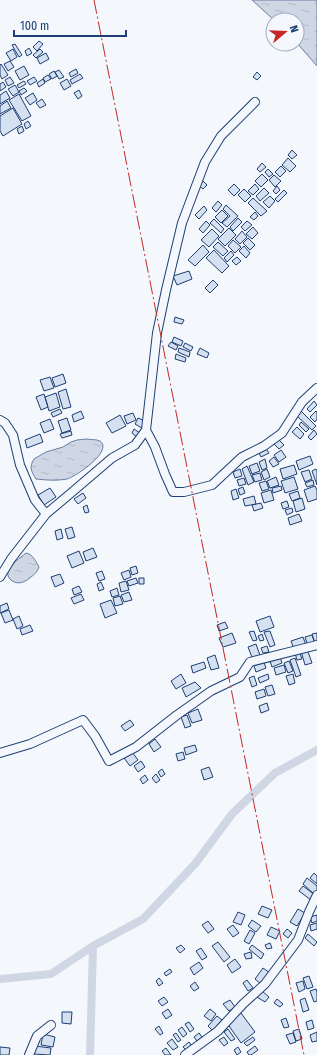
<svg xmlns="http://www.w3.org/2000/svg" width="317" height="1055" font-family="'Fira Sans Condensed',sans-serif">
  <style>
    .water { fill: url(#water-ripples); stroke: #687fa3 }
    .lines { fill: none; stroke-linecap: round; stroke-linejoin: round }
    .canal { stroke: #cfd7e4; stroke-width: 8 }
    .building { fill: #d5e0f0; stroke: #1d3f73 }
    .minor-casing { stroke: #1d3f73; stroke-width: 10 }
    .minor { stroke: #f4f7fb; stroke-width: 8 }
    .power { stroke: #c62828; stroke-width: 1; stroke-dasharray: 14 3 2 3; stroke-linecap: butt }
  </style>
  <defs>
    <pattern id="water-ripples" width="26" height="14" patternUnits="userSpaceOnUse"><rect width="26" height="14" fill="#cfd7e4"/><path d="M2 4q2-2 4 0t4 0M15 11q2-2 4 0t4 0" fill="none" stroke="#b1bac7"/></pattern>
  </defs>
  <rect width="100%" height="100%" fill="#f4f7fb"/>
  <path class="water" d="M252,0H317V66L297,43V20H274Z
    M87,439C91,440 96,439 100,441C114,451 75,477 67,479C56,481 46,480 36,479C31,471 29,467 34,459L46,452L63,447L71,442L77,440Z
    M26,553C33,554 36,562 39,567C37,572 35,574 31,577C29,579 26,581 23,582C16,585 6,580 8,571C11,564 20,558 26,553Z"/>
  <g class="lines">
    <path class="canal" d="M0,979L51,974L93,946L143,919L195,864L232,814L275,773L317,750
      M90,1055L93,946"/>
  </g>
  <path class="building" d="M39,41L43,44L37,51L33,47Z
    M15,44L22,55L19,57L12,45Z
    M29,48L32,53L27,56L25,51Z
    M13,49L17,57L11,61L6,53Z
    M40,49L43,52L36,58L33,55Z
    M46,53L49,59L40,64L37,58Z
    M10,61L14,67L8,71L4,64Z
    M1,64L8,75L2,79L0,75V65Z
    M24,66L29,75L20,80L15,71Z
    M76,69L78,73L71,77L69,73Z
    M59,70L64,77L59,79L55,72Z
    M54,71L57,76L52,79L49,74Z
    M257,72L261,76L257,80L253,77Z
    M80,74L83,78L72,84L70,80Z
    M48,75L51,79L45,82L43,78Z
    M10,77L14,83L8,86L5,80Z
    M34,77L37,81L30,85L27,81Z
    M43,79L45,83L39,87L37,83Z
    M67,79L71,86L64,90L60,83Z
    M24,81L26,84L19,88L17,85Z
    M3,82L6,87L0,91V84Z
    M15,85L19,92L13,96L8,89Z
    M24,88L27,91L21,95L19,91Z
    M79,90L82,96L78,99L74,93Z
    M6,91L10,98L0,104V95Z
    M33,93L37,100L30,105L25,98Z
    M19,94L31,116L22,121L9,100Z
    M42,99L46,105L40,108L36,103Z
    M7,101L11,108L0,114V106Z
    M13,108L22,124L3,136L0,131V116Z
    M28,121L31,126L26,129L24,124Z
    M22,126L24,131L19,134L17,129Z
    M292,150L297,155L292,159L288,155Z
    M288,158L296,166L290,172L282,165Z
    M262,163L266,167L260,172L257,169Z
    M281,166L286,171L280,177L275,172Z
    M268,169L273,174L269,177L265,172Z
    M262,174L268,180L261,187L255,181Z
    M274,175L281,181L275,187L269,180Z
    M203,181L207,185L203,189L199,186Z
    M234,184L240,190L234,196L228,190Z
    M255,184L259,189L253,195L248,191Z
    M277,186L280,190L276,194L273,191Z
    M264,188L269,193L260,201L256,196Z
    M244,189L251,196L245,202L238,195Z
    M284,190L287,193L278,202L275,199Z
    M270,196L275,201L269,208L263,202Z
    M253,198L267,211L261,216L248,203Z
    M218,201L222,205L216,212L212,208Z
    M226,205L238,216L227,227L222,223L230,216L223,209Z
    M204,206L207,210L199,219L195,215Z
    M222,210L228,216L221,223L215,217Z
    M255,212L258,216L254,220L250,217Z
    M238,218L242,222L233,231L230,227Z
    M214,219L224,229L221,233L210,223Z
    M206,221L210,225L203,233L199,229Z
    M247,221L252,225L245,231L241,227Z
    M253,227L258,233L252,239L246,234Z
    M229,228L236,235L225,246L218,239Z
    M212,229L219,236L209,247L201,240Z
    M242,231L247,237L240,244L235,239Z
    M248,238L255,245L250,250L243,243Z
    M233,240L241,247L235,253L228,246Z
    M218,242L228,251L223,256L213,247Z
    M203,245L209,252L195,266L188,260Z
    M244,246L250,253L246,258L239,251Z
    M214,250L229,266L222,273L206,258Z
    M231,251L234,255L227,262L224,258Z
    M237,257L241,261L236,265L232,261Z
    M189,271L192,279L177,285L173,276Z
    M213,280L218,285L210,293L205,288Z
    M175,317L184,320L182,324L174,322Z
    M174,337L183,341L181,346L172,342Z
    M171,342L178,346L176,350L168,346Z
    M185,343L193,347L191,351L183,347Z
    M179,348L190,352L189,357L178,352Z
    M200,348L209,353L207,358L197,354Z
    M176,354L186,358L185,362L175,359Z
    M63,374L66,383L55,387L52,378Z
    M50,377L54,388L44,391L40,380Z
    M66,389L71,407L63,409L58,392Z
    M56,393L60,407L49,411L45,397Z
    M44,394L48,407L41,410L36,397Z
    M314,401L317,405L310,412L307,409Z
    M60,409L62,413L53,417L51,413Z
    M81,411L84,418L74,422L72,415Z
    M301,411L316,426L312,430L297,416Z
    M316,411L317,412V419L315,422L310,417Z
    M133,413L136,420L127,424L124,416Z
    M120,415L126,426L112,433L106,423Z
    M67,418L71,430L62,433L58,421Z
    M138,418L145,421L142,428L135,424Z
    M50,419L54,429L44,433L40,423Z
    M301,422L309,429L306,432L299,425Z
    M297,427L304,434L300,439L292,432Z
    M134,429L140,433L137,437L132,433Z
    M314,430L317,434L311,440L308,437Z
    M71,431L72,435L62,438L60,434Z
    M40,434L43,442L27,448L25,440Z
    M277,438L284,445L279,449L273,443Z
    M265,447L269,453L261,457L258,451Z
    M281,450L286,457L279,462L274,455Z
    M310,456L313,464L299,470L296,461Z
    M274,457L279,464L273,467L269,461Z
    M265,459L267,468L262,470L259,462Z
    M257,463L260,471L252,474L249,466Z
    M294,465L297,474L283,479L280,469Z
    M247,466L254,482L248,485L242,469Z
    M240,469L242,476L235,478L233,472Z
    M267,469L270,477L264,480L261,472Z
    M316,469L317,471V485L312,471Z
    M309,470L312,479L305,482L301,472Z
    M260,473L262,480L255,482L252,475Z
    M276,477L279,485L270,488L267,481Z
    M294,477L298,489L285,493L281,481Z
    M244,478L246,484L239,486L237,480Z
    M313,480L314,485L307,487L305,483Z
    M266,481L269,489L262,491L259,483Z
    M281,486L282,490L273,493L272,488Z
    M315,486L317,490V499L308,502L304,490Z
    M243,487L245,493L240,495L238,489Z
    M50,488L56,497L44,505L38,495Z
    M236,489L239,498L233,500L231,491Z
    M271,490L274,500L264,503L261,493Z
    M298,491L300,498L292,501L289,494Z
    M83,493L86,498L78,504L74,499Z
    M254,496L256,504L245,506L243,499Z
    M302,498L305,509L296,512L293,501Z
    M287,501L289,507L283,509L281,503Z
    M261,503L263,508L254,511L252,505Z
    M87,505L89,512L85,513L83,507Z
    M292,508L293,512L287,515L285,510Z
    M299,514L302,521L290,525L288,518Z
    M72,527L75,537L68,539L65,529Z
    M61,529L63,538L57,540L55,531Z
    M93,548L97,557L86,561L83,552Z
    M79,551L84,563L72,568L67,556Z
    M136,566L138,573L132,575L130,568Z
    M129,570L131,577L124,580L121,573Z
    M102,571L105,579L99,581L96,573Z
    M60,574L64,583L55,587L51,577Z
    M136,578L138,583L129,586L127,581Z
    M139,578H144V584H139Z
    M126,581L129,590L121,592L119,583Z
    M101,582L104,589L99,591L97,584Z
    M79,586L82,592L74,595L72,589Z
    M117,588L119,595L112,597L110,591Z
    M129,592L132,600L124,602L121,595Z
    M81,594L84,600L74,604L71,598Z
    M120,596L123,604L115,606L113,598Z
    M111,600L117,613L105,618L100,604Z
    M7,603L9,609L0,613V606Z
    M9,610L13,620L5,623L1,613Z
    M19,616L23,626L17,629L13,619Z
    M270,616L274,627L260,632L256,621Z
    M225,622L228,628L219,631L217,625Z
    M30,625L33,631L22,635L20,629Z
    M254,631L257,640L253,641L249,632Z
    M270,631L275,645L270,647L264,632Z
    M232,633L236,643L223,647L219,638Z
    M317,633V642L315,643L312,634Z
    M262,634L264,640L260,641L258,636Z
    M312,635L315,644L308,646L305,637Z
    M303,637L306,645L294,649L291,641Z
    M256,644L261,658L253,660L248,647Z
    M267,646L269,652L263,653L261,648Z
    M307,649L312,663L305,665L301,651Z
    M299,651L302,659L297,660L295,653Z
    M215,655L219,668L211,670L207,658Z
    M280,657L282,663L272,667L270,661Z
    M295,658L301,675L296,677L290,660Z
    M263,660L266,668L256,672L253,663Z
    M289,661L293,671L288,673L284,663Z
    M204,662L206,668L193,673L191,666Z
    M284,665L286,672L276,675L274,668Z
    M181,674L186,683L176,689L171,681Z
    M268,674L269,679L260,683L258,678Z
    M293,674L295,683L289,685L286,676Z
    M254,676L257,685L252,687L249,678Z
    M195,682L201,688L186,697L182,688Z
    M272,685L275,694L268,696L265,687Z
    M264,689L266,696L257,699L255,692Z
    M267,703L269,710L261,713L259,706Z
    M198,709L202,720L192,723L188,713Z
    M187,715L191,726L185,728L181,717Z
    M130,720L134,725L125,731L121,726Z
    M155,739L161,747L154,752L149,744Z
    M195,745L197,751L186,755L184,748Z
    M132,752L138,760L130,766L124,758Z
    M183,752L185,759L178,761L176,754Z
    M141,761L145,767L138,772L134,766Z
    M209,767L213,777L204,780L201,770Z
    M162,769L165,774L161,777L158,772Z
    M156,774L160,780L156,783L152,778Z
    M145,775L148,780L143,784L140,779Z
    M314,873L317,876V884L310,878Z
    M307,878L317,886V890L314,894L303,884Z
    M303,886L315,895L311,900L299,891Z
    M262,906L272,910L268,918L258,914Z
    M298,909L305,913L297,926L290,922Z
    M238,912L245,915L241,925L233,922Z
    M317,915V921L312,923L310,917Z
    M252,920L261,926L256,932L248,926Z
    M208,921L214,929L208,933L202,925Z
    M317,923V929L311,931L310,925Z
    M233,925L239,933L233,937L227,929Z
    M271,927L280,931L276,939L267,935Z
    M287,929L292,933L288,938L283,934Z
    M250,930L255,933L249,944L244,941Z
    M308,934L317,942L314,946L305,938Z
    M218,942L230,957L224,962L212,946Z
    M270,943L272,948L267,949L265,945Z
    M181,945L185,949L180,953L176,948Z
    M252,945L264,954L261,959L249,949Z
    M201,948L207,957L202,960L196,951Z
    M251,952L252,958L246,959L244,954Z
    M235,959L241,967L232,973L227,965Z
    M199,962L203,968L194,975L190,968Z
    M263,968L270,973L261,984L255,979Z
    M170,969L172,972L166,976L164,973Z
    M309,976L313,987L307,989L303,978Z
    M159,978L163,983L159,986L156,981Z
    M247,980L253,988L248,991L243,983Z
    M303,981L305,989L299,992L296,983Z
    M195,982L199,988L194,991L190,986Z
    M316,989L317,992V1001L314,1002L310,991Z
    M262,991L269,997L265,1002L257,997Z
    M164,997L168,1002L162,1006L158,1001Z
    M305,998L309,1010L303,1012L300,1000Z
    M277,999L283,1004L280,1007L274,1003Z
    M230,1000L235,1007L229,1011L223,1004Z
    M168,1009L172,1015L166,1019L162,1013Z
    M210,1009L216,1014L211,1021L204,1016Z
    M62,1012H72L71,1024L62,1023Z
    M241,1013L255,1032L241,1043L227,1023Z
    M217,1016L222,1020L213,1031L208,1026Z
    M286,1018L289,1027L284,1028L281,1020Z
    M312,1020L314,1028L308,1030L306,1022Z
    M189,1022L194,1029L190,1032L185,1024Z
    M159,1026L163,1033L160,1035L155,1029Z
    M182,1027L187,1034L183,1037L178,1030Z
    M228,1029L235,1039L231,1041L224,1032Z
    M299,1029L302,1039L296,1041L293,1031Z
    M317,1032V1041L312,1042L310,1035Z
    M176,1033L181,1040L178,1042L173,1035Z
    M199,1033L202,1037L197,1041L194,1037Z
    M293,1033L296,1042L290,1044L286,1035Z
    M43,1034L55,1037L53,1047L41,1045Z
    M224,1037L228,1043L224,1046L219,1040Z
    M253,1037L255,1040L247,1046L244,1043Z
    M172,1039L178,1047L173,1050L167,1043Z
    M189,1042L192,1046L186,1050L183,1047Z
    M35,1046L51,1048L50,1055L34,1054Z
    M255,1046L258,1050L251,1055H249L247,1052Z
    M0,1047L10,1048L9,1055H0Z
    M238,1047L241,1052L237,1055L234,1050Z
    M166,1048L171,1055H165L162,1051Z"/>
  <g class="lines">
    <defs>
      <path id="minor" d="M0,420L5,423L13,435L20,465L35,500L46,514
        M146,430L155,447L165,474L173,492H184L212,485L242,457L264,446L282,433L302,402L317,388
        M0,577L11,559L46,514L71,493L112,458L135,445L146,430L157,333L166,290L182,223L205,162L221,136L255,102
        M0,753L30,744L83,720L95,736L109,761L136,747L177,715L211,691L240,677L250,662L317,645
        M29,1055L37,1036L51,1025
        M185,1055L218,1031L243,1004L265,984L298,940L309,912L317,895"/>
    </defs>
    <use href="#minor" class="minor-casing"/>
    <use href="#minor" class="minor"/>
    <path class="power" d="M94,0L304,1055"/>
  </g>
  <g transform="translate(285 32) rotate(71)"><circle r="19" fill="#f4f7fb" stroke="#9eadc5"/>
  <path d="M0-3L7 15L0 10L-7 15Z" fill="#c62828"/>
  <text y="-6" font-size="11" font-weight="bold" text-anchor="middle" fill="#1d3f73">N</text>
  </g>
  <path d="M14 30v6h112v-6" fill="none" stroke="#1d3f73" stroke-width="2"/>
  <text x="20" y="30" font-size="12" fill="#1d3f73" stroke="#f4f7fb" stroke-width="3" paint-order="stroke">100 m</text>
</svg>
